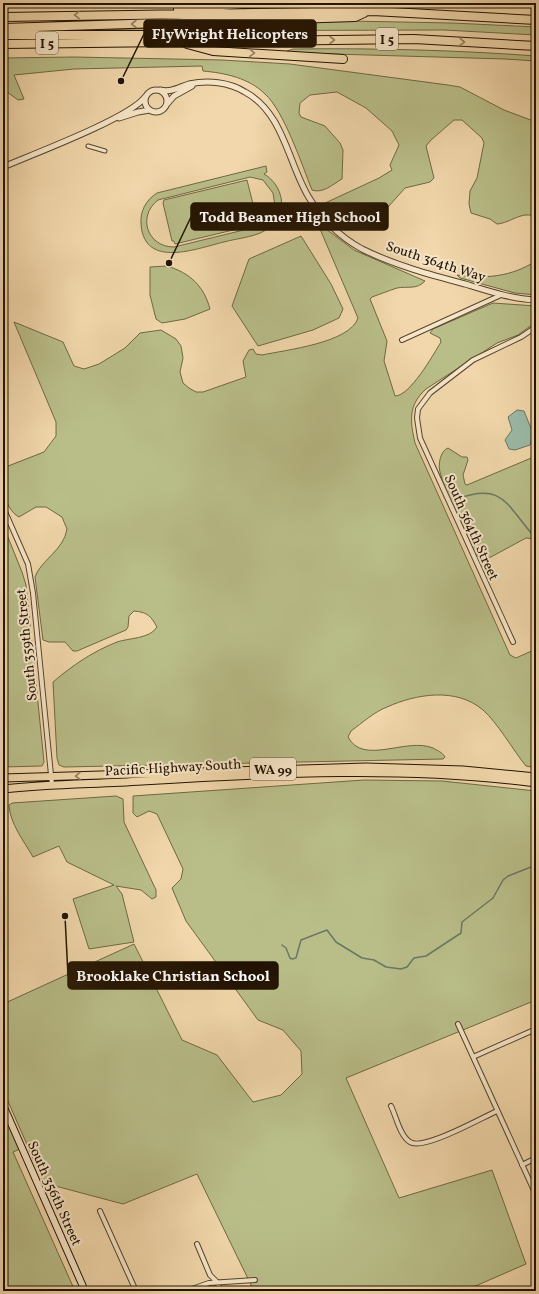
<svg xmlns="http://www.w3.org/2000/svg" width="539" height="1294" font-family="Vollkorn,serif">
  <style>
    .green { fill: #b9be89; stroke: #6e6845; fill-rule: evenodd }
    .water { fill: #9bbaa7; stroke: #6b7765 }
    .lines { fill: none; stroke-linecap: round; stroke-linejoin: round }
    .stream { stroke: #6b7765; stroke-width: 1.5 }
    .pedestrian-casing { stroke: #56442c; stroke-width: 5 }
    .minor-casing { stroke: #56442c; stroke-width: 6 }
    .tertiary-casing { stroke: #56442c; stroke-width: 7 }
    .secondary-casing { stroke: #221301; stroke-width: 8 }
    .primary-casing { stroke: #221301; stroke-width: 9 }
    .motorway-casing { stroke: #221301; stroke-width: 10 }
    .pedestrian { stroke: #f6e5c8; stroke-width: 3 }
    .minor { stroke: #f6e5c8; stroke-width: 4 }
    .tertiary { stroke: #f6e5c8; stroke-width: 5 }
    .secondary { stroke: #f6e5c8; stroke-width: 6 }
    .primary { stroke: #f1d7ab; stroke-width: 7 }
    .motorway { stroke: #f1d7ab; stroke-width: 8 }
    .oneway { stroke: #947f5e }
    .labels { text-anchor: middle; stroke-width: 4; stroke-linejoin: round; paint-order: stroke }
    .shield { fill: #f6e5c8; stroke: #62523d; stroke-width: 1 }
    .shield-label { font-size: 13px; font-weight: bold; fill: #221301 }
    .street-label { font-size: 14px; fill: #221301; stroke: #f6e5c8 }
    .leader { fill: none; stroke: #221301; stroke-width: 1.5 }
    .callout-dot { fill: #221301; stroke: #f6e5c8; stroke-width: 1.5 }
    .callout { fill: #221301; stroke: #221301; stroke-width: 1.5 }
    .callout-label { font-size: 15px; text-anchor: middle; font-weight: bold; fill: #fff }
  </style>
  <rect width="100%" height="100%" fill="#f1d7ab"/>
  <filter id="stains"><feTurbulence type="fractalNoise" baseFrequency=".005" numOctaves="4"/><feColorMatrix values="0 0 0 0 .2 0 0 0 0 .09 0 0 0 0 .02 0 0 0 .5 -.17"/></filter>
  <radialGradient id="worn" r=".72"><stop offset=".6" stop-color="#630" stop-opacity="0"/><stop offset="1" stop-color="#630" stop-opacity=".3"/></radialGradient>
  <path class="green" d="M348,21L452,23L536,27V35L444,30L75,31Z
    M293,49C374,48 455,50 536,56V61L505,59L299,53L287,51Z
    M74,57L222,60L290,64L448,85L460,87L504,110L536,122V217C522,210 511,223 497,224L490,219L471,213L469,204L470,191L477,178L484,143L482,138L462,120H454L431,140L426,146L434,178L430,182L405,188L388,207L370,217L341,224L331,217L323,204L379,178L392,170L390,165L399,145L392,131L366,108L337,92L310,95L300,103L299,113L301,117L325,126L340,143L343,150L342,179C333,184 323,194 312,190C302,165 284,111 265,94C249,78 225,73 203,71L202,66L74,69L14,75L24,99L18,100L3,89V58Z
    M266,166L267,172L264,174C283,185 289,212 270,227C259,237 238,238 224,242C198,248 144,270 141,224C140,211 146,200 157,193ZM250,177L263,180L273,193L275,206L267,220L256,227L174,247C147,247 137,216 158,200Z
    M247,180L258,224L175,244L174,241H172L163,203L164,200Z
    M314,220L354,250L425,281C417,290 407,286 397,288C388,291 380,294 372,297L370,299L387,341L384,361L395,396C410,396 433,355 441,342L440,338L430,333L433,329L493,303L536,306V322L518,335L497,343L426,389C408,405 410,421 415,443L510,655L516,658L536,649V768L526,766C513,750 497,722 483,710C456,687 416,694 387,707C374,712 362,723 351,731L348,737C363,766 406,737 433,748C438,751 442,752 445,757L443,759L64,767L59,765L57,758L53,682C73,665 92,652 117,642C128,638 150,639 157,627C151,616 147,612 134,611L129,616L128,627L126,630L77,651H73L65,642H49L43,640L35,577C40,561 64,550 67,529L62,517L46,507H36L19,517C3,508 3,484 3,468L44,452L56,436V422L14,322L63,342L74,366L84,369L99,364L125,348L140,333L161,330L176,339L181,346L183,358L180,372L183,383L189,388L196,392H203L246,377L243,361L249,350L253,349L256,354L262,355C285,350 350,343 358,318L320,229Z
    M301,236L331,284L343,309L339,318L313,330L258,346L232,306L249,259Z
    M536,261V295L515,293L460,278L457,275C485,279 511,277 536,261Z
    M167,266C190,273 204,286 210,309L185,319L162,323L156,319L150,295V267Z
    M448,448L462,457H467L468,460L463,475L465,484L467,485L536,456V539L526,538L489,558L481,559L476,555C465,530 446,498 440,472C438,465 440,451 448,448Z
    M3,525L22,572L26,585L44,762L42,766L3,767Z
    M364,780L442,781L536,791V1000L346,1078L399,1198L492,1170L526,1264L464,1291H254L197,1174L123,1204L44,1183L3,1090V1004L134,944L182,1040L217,1055L253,1102L281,1095L302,1074L301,1051L283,1030L258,1020L186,921L172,888L181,879L183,869L157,814L149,811L137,817L133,813V796Z
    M116,796L123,799L124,822L156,890V897L152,899L141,890L116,886L122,894L134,942L89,949L73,899L114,885L67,862L59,846L33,857C24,841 10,824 9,805L12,803Z
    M3,1105L22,1148L13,1152L75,1291H3Z"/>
  <path class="water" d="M517,410L524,411L533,433L530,445L515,450L509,449L505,440L512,430L508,417Z"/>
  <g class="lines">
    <path class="stream" d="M457,499C502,482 506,504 532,534L536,536
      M282,945L286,948L290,958L292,959L296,958L301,940L327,930L336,942L362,958L374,960L386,967L401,969L407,967L414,958L426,956L461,933L462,922L493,898L503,880L508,876L531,867L536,863"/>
    <defs>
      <path id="pedestrian" d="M88,146L105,151"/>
      <path id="minor" d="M402,340L501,295
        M3,507L28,564L33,593L52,785
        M513,642L420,438L417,418L418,409L430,393L473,360L521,337L536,327
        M458,1024L536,1195
        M473,1057L536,1029
        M391,1106C396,1116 400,1136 410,1142C423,1151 481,1118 497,1111
        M522,1165L536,1158
        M100,1211L136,1291
        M197,1244L210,1275L217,1282L221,1291
        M186,1291L209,1283L255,1280"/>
      <path id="tertiary" d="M145 101a11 11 0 1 1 22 0a11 11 0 1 1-22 0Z
        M160,90C171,93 179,87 189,84C208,80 229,82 245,92C283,112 288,162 308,196C321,218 340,237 362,249C394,265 431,275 465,284C488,291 512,299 536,300
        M167,104L174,96L192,86
        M119,118L138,112L150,110
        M3,167C31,155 130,118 145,97"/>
      <path id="secondary" d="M3,1105L85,1291"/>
      <path id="primary" d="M3,778L366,767L463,770L536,777
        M3,789C49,784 96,784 142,781C273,773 405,766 536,783"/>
      <path id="motorway" d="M178,9L255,3
        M3,17L373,11L536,20
        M3,28L355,17L364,13
        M3,35H176L196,36
        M3,44L414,39L536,46
        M187,44L213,51L343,59"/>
    </defs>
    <use href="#pedestrian" class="pedestrian-casing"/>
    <use href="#minor" class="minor-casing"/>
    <use href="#tertiary" class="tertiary-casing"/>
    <use href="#secondary" class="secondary-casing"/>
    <use href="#primary" class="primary-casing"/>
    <use href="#motorway" class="motorway-casing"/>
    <use href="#pedestrian" class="pedestrian"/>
    <use href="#minor" class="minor"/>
    <use href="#tertiary" class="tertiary"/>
    <use href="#secondary" class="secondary"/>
    <use href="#primary" class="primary"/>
    <use href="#motorway" class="motorway"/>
  </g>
  <defs><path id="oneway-chevron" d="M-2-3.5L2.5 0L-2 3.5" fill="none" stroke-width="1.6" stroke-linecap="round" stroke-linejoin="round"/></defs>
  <g class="oneway">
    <use href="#oneway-chevron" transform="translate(77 15) rotate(179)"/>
    <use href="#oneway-chevron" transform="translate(134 24) rotate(178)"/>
    <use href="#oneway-chevron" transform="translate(332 40)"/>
    <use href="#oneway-chevron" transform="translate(462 42) rotate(3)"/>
    <use href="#oneway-chevron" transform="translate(252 53) rotate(3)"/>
    <use href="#oneway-chevron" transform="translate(78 776) rotate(179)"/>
  </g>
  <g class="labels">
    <g class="shield">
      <rect x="376" y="28" width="22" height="22" rx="3"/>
      <rect x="36" y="32" width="22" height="22" rx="3"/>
      <rect x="250" y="758" width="46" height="22" rx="3"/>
    </g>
    <g class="shield-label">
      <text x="387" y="44">I 5</text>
      <text x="47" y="48">I 5</text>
      <text x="273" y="774">WA 99</text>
    </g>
    <g class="street-label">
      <text transform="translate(436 261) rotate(18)" y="5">South 364th Way</text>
      <text transform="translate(472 527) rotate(66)" y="5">South 364th Street</text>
      <text transform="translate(26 645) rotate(-96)" y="5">South 359th Street</text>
      <text transform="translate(173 767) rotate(-3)" y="5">Pacific Highway South</text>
      <text transform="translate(55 1193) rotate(66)" y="5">South 356th Street</text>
    </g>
  </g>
  <path class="leader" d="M121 81L144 34M169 263L191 217M65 916L68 976"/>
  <g class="callout-dot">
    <circle cx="121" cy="81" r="4"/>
    <circle cx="169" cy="263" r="4"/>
    <circle cx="65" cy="916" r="4"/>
  </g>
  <g class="callout">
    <rect x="144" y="20" width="172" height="27" rx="4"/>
    <rect x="191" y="203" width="197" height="27" rx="4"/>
    <rect x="68" y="962" width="210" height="27" rx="4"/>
  </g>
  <g class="callout-label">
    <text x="230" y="39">FlyWright Helicopters</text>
    <text x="290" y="222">Todd Beamer High School</text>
    <text x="173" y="981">Brooklake Christian School</text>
  </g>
  <rect width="539" height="1294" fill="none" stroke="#f1d7ab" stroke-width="16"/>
  <rect x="4" y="4" width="531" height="1286" fill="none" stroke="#221301" stroke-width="2"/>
  <rect x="8" y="8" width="523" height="1278" fill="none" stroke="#221301"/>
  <rect width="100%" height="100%" filter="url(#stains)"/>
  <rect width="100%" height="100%" fill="url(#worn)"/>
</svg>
